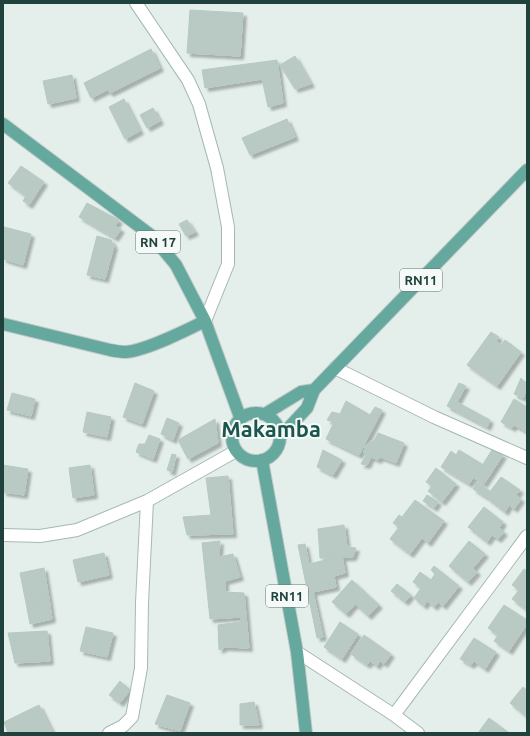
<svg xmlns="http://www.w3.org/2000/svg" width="530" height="736" font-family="Ubuntu,sans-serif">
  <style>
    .building { fill: #b9cac4; stroke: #b6c9c3; filter: url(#shadow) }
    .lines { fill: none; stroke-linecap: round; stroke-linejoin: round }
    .minor-casing { stroke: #a6b8b3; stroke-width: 14 }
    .major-casing { stroke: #c1cac8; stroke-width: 14 }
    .minor { stroke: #fff; stroke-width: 12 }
    .major { stroke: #65a89d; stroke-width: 12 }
    .labels { text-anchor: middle; stroke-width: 4; stroke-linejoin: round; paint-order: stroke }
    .shield { fill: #f5faf8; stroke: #617974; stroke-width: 1 }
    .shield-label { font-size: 13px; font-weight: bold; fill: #21423c }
    .town-label { font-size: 22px; font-weight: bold; fill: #1b564e; stroke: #f5faf8 }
  </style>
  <defs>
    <filter id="shadow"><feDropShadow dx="3.5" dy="3.5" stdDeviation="1" flood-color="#0004"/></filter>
  </defs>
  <rect width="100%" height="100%" fill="#e4efeb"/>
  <path class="building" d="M190,10L243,13L240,56L187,53Z
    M151,49L160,68L110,93L107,90L91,98L84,83Z
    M295,56L311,84L295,89L280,65Z
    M277,60L283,103L268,107L262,79L205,88L202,70Z
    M72,75L76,98L48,104L43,81Z
    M124,99L140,131L125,139L109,107Z
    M153,108L160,121L147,128L140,115Z
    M287,119L295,137L250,155L242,138Z
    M21,166L44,182L29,205L23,201L26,196L8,183Z
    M87,203L119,220L115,226L121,229L115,238L79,217Z
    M187,220L195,232L186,236L179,224Z
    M4,227L31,234L23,265L3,259Z
    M97,236L111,240L114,246L105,279L87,275Z
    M491,332L499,337L496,341L501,345L505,340L521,352L497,386L467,365Z
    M521,378L527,384V388L523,398L514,394Z
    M135,383L154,391L142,424L123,417Z
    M459,383L466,386L457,402L490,420L487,427L447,406Z
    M12,393L35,399L31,416L7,410Z
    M514,399L527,407V432L514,425L512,428L501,422Z
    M346,401L370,415L375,407L382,410L359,455L326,439L334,422L327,420L332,412L340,414Z
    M87,412L111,417L107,437L83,432Z
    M167,418L179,423L173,440L161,434Z
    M215,419L218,443L188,459L178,440Z
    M378,433L404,443L396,463L380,457L378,460L371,457L367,465L361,464L366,455L364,453L365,447L370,441H374Z
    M149,435L160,439L153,459L136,452L139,444H145Z
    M323,450L342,460L333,475L317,467Z
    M459,450L482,464L469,484L441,467L451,451L456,455Z
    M492,450L503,455L484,484L474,478Z
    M172,454L176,455L172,472L167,470Z
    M3,465L28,469L24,495L3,492Z
    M90,465L94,495L73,498L69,468Z
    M436,468L456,484L442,502L428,491L432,486L426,482Z
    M228,476L233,534L187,535L183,517L211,515L206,478Z
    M501,477L520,490L516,495L521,499L514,509L509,505L505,512L486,497Z
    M477,482L490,491L486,497L473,489Z
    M427,495L438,502L434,508L423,501Z
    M415,500L444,521L428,543L422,538L410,554L390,539L399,527L393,523L399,515L402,517Z
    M484,507L503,522L499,528L504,532L498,539L492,535L487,542L468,527Z
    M344,525L347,547L356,548L353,557L320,558L318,529Z
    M220,541L219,557L233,554L240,577L225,581V592L244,593L249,648L225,647L219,650L218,625L240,622L241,617L210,619L202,543Z
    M469,541L485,554L473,568L477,572L468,582L449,566Z
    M305,544L309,564L342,556L345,573L334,576L336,587L313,592L323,637L317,638L298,545Z
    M104,553L109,575L78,582L73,560Z
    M434,566L459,586L443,606L438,602L434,607L427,601L424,606L414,598L421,588L413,582L420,572L431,580L435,574L431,570Z
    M44,568L49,599L26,603L20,573Z
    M524,569L527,571V610L512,599L519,590L512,585Z
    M352,580L379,605L368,616L355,604L346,614L332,602Z
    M397,584L411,595L405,602L391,591Z
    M49,599L52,619L30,624L26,603Z
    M504,605L527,620V624L509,651L494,641L498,635L488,628Z
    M340,622L358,634L342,659L324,647Z
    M86,627L113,633L107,657L80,651Z
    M47,631L50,661L15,663L8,633Z
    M364,635L391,654L384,664L380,661L377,666L370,661L367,665L351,654Z
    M474,638L496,652L485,669L474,661L471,665L460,659Z
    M120,681L130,690L120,703L109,695Z
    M523,687L527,690V717L510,703Z
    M167,695L190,703L180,731L155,724Z
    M254,702L259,725H240V704Z
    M39,705L53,733H8L4,722Z
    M489,718L509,733H478Z"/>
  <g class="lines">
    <defs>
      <path id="minor" d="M136,3L188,80L199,104L217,168L228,227V264L205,321
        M335,368L434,417L527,458
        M3,535L40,536L77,530L147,501L236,451
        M297,652L394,715L418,733
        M394,715L527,536
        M109,733L123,726L132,717L141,668L142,603L147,501"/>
      <path id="major" d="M3,124L152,236L176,265L205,321L240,417
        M3,324L110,350C115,351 121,352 126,352C147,350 185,331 205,321
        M232 437a24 24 0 1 1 48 0a24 24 0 1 1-48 0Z
        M265,414L301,392L314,390
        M280,437L307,408L314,390L527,170
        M262,460L297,652L306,733"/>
    </defs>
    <use href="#minor" class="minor-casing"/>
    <use href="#major" class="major-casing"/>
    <use href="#minor" class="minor"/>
    <use href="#major" class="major"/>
  </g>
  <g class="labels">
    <g class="shield">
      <rect x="136" y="231" width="44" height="22" rx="3"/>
      <rect x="400" y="269" width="42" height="22" rx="3"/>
      <rect x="266" y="585" width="42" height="22" rx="3"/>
    </g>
    <g class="shield-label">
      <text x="158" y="247">RN 17</text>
      <text x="421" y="285">RN11</text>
      <text x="287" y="601">RN11</text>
    </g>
    <g class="town-label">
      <text x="271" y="437">Makamba</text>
    </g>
  </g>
  <rect width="530" height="736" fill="none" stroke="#21423c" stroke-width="8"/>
</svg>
